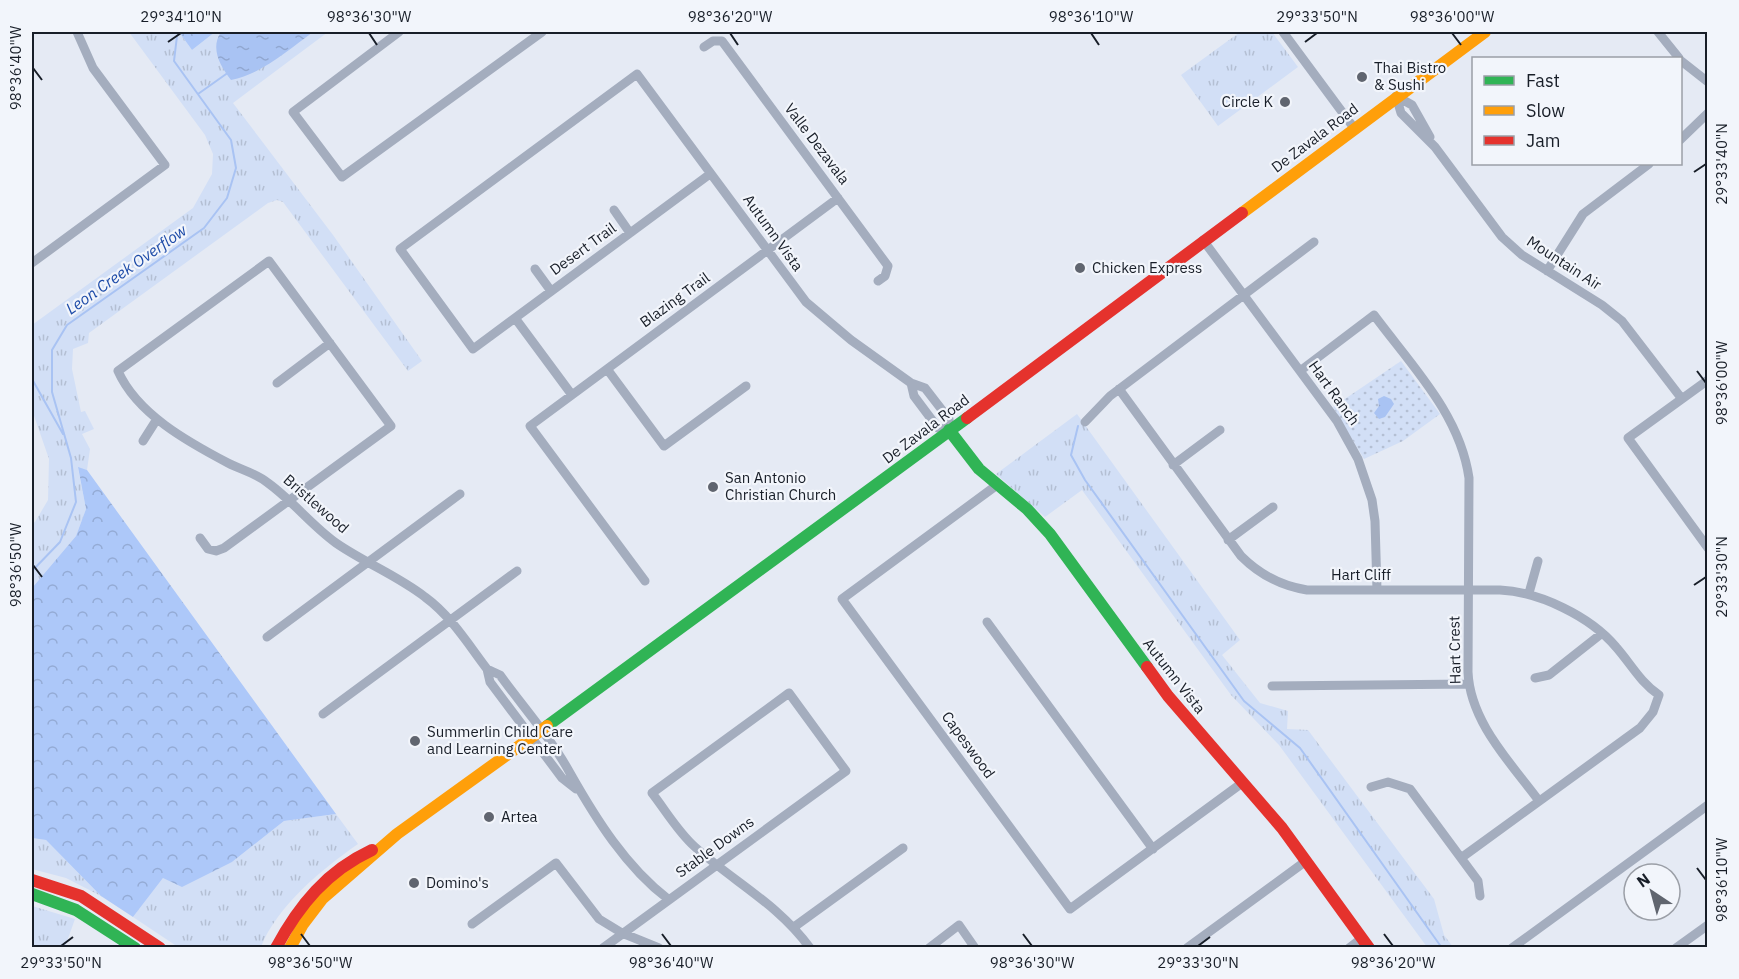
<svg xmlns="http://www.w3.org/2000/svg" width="1739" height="979" font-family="'IBM Plex Sans',sans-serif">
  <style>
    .grass { fill: url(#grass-tufts) }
    .forest { fill: url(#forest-crowns) }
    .park { fill: url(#park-dots) }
    .water { fill: url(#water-ripples) }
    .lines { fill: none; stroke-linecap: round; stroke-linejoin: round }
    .stream { stroke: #a9c3f3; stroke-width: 2 }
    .street { stroke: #a4adbe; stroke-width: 9 }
    .fast { stroke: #30b455; stroke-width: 12 }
    .slow { stroke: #ff9f0a; stroke-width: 12 }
    .jam { stroke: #e5322d; stroke-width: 12 }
    .ticks { fill: none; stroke: #181e28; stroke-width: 2 }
    .poi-dot { fill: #60656f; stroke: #f2f5fb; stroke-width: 2 }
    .labels { text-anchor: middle; stroke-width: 4.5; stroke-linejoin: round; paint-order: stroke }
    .poi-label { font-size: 15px; fill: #181e28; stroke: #f2f5fb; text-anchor: start }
    .street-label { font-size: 15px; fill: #181e28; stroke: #f2f5fb }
    .water-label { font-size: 16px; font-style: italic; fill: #1d4ba8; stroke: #f2f5fb }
    .neatline { fill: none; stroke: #181e28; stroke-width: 2 }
    .ticks-label { font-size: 15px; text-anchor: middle; fill: #181e28 }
  </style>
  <defs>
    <pattern id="grass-tufts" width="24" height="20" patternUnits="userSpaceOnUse" patternTransform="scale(1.5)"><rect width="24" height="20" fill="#d2dff6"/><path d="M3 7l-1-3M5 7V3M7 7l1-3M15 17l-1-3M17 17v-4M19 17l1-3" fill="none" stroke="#b4bfd3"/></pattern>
    <pattern id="forest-crowns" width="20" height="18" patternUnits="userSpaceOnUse" patternTransform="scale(1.5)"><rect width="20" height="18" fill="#adc8f9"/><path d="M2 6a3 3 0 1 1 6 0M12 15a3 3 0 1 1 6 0" fill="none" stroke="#94abd5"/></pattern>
    <pattern id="park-dots" width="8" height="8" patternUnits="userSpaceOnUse" patternTransform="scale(1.5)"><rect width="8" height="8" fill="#d2dff6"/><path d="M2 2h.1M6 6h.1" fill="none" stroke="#b4bfd3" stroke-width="1.8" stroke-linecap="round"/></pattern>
    <pattern id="water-ripples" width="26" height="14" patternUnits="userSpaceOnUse" patternTransform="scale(1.5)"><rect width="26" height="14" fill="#a9c3f3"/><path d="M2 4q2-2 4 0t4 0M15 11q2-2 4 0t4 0" fill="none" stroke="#91a7d0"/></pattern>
  </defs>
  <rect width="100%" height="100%" fill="#e5eaf4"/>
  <path class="grass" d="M129,32H179L192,50L215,32H328L233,103L333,235L422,361L408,371L283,202L277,200L268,203L89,333L88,343L73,349L72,369L81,412L85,411L94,429L82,434L90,449L87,470L78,468L86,509L76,536L32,588V524L35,522L48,500L49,459L32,410V325L193,208L212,174L213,154L205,135Z
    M1240,32H1272L1298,67L1218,126L1181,75Z
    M1077,414L1240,640L1222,655L1260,703L1288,711L1287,729L1308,730L1434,899L1444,935L1453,947H1427L1279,745L1231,695L1082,490L1045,517L996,474Z
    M336,814L358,844C322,869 277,906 261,947H178L133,917L163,878L232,862L284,821Z
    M32,838L46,840L101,896L66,878L32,869Z
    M32,906L75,919L65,947H32Z"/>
  <path class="forest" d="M179,32H215L192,50Z
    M78,467L87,470L336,814L284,821L232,862L182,887L163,878L133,917L101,896L46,840L32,838V588L76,536L86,509Z"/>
  <path class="park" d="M1401,361L1440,414L1403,441L1364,459L1333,407Z"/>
  <path class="water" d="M221,32H313C288,50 262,74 231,80C220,66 210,48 221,32Z
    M1384,396L1391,399L1394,404L1385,417L1379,419L1374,413L1379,406L1378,399Z"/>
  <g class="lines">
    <path class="stream" d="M198,94L229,72
      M32,379L63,434
      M1078,426L1071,455L1085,480L1244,701L1300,748L1442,948
      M32,571L60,542L76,502L71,458L52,392V350L67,325L204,228L227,198L236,168L231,140L174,61L177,36L180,32"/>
    <path class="street" d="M399,32L293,112L342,177L542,32
      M1283,32L1354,128
      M1658,32L1679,58
      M704,47L713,41H722L888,266L885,276L878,281
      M1680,60L1708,82
      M1396,96L1401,113L1435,147L1502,237L1522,255L1602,305L1622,321L1682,399
      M1396,96L1412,105L1430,137
      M1680,140L1708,113
      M710,174L473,349L400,249L637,74L806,302L851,340L911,383L925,388L949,419V430L938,428L914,396L911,383
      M614,210L630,233
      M1203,240L1337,421L1358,459L1372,500L1375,521L1377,590
      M32,263L165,165L93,68L77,32
      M535,269L551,291
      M1547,271L1583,214L1649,164
      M515,318L572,395
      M607,369L664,446L746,386
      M1300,371L1374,315C1411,365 1460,414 1469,478L1468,672C1470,722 1511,763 1539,801
      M1708,380L1628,438L1708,548
      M277,383L330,343
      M1119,389L1241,556C1260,575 1281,586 1307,590H1500C1539,592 1590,616 1616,647C1631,664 1640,682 1659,695L1653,712L1640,728L1461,858
      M1085,422L1110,396L1314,242
      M143,441L157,419
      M1173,465L1220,430
      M997,485L842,599L1070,909L1242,783
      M200,538L208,549L216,551L224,548L391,426L269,261L118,371C137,414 188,442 228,463C241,470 256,473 268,483C293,501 311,525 336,543C365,563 398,576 425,597C451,616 468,644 487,669L500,675C523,707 551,738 570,773C596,819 626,867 668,899
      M1228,540L1273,507
      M645,581L530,426L838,198
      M1529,593L1538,561
      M987,622L1153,849
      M267,637L460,494
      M487,669L490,682L562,778L576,789
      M1535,678L1549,675L1601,634
      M1272,686L1469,684
      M323,714L517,571
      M1371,787L1388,782L1410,789L1478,881L1480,896
      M472,924L556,863L599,919L622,933L659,948
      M794,927L903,848
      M603,948L846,771L789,693L652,793C666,811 678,832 695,847C734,882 778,904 810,948
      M929,948L959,925L975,948
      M1187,948L1306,861
      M1349,948L1362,938
      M1512,948L1708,805
      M1676,948L1708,925"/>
    <path class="fast" d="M949,430L979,469L1027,509L1050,534L1147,667
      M547,726L967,418
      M32,894L76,910L135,948"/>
    <path class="slow" d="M1242,213L1485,32
      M290,948L303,924L322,899L397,834L547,726"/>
    <path class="jam" d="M967,418L1242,213
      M1147,667L1168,696L1282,828L1369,948
      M32,880L81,896L160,948
      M276,948C299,905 327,871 372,850"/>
  </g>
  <path class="ticks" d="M369,33L377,45M730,33L738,45M1091,33L1099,45M1452,33L1461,45M168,42L181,33M1305,42L1317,33M33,68L42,80M1694,172L1706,164M1697,371L1706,383M33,565L42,577M1694,585L1706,577M1697,868L1706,880M301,934L310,946M662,934L671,946M1023,934L1032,946M1384,934L1393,946M61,946L73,937M1198,946L1210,937"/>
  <g class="poi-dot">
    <circle cx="1362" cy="77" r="6"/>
    <circle cx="1285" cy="102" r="6"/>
    <circle cx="1080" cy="268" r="6"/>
    <circle cx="713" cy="487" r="6"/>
    <circle cx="415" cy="741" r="6"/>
    <circle cx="489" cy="817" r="6"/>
    <circle cx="414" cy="883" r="6"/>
  </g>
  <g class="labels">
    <g class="poi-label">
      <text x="1374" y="73">Thai Bistro<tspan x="1374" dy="17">&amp; Sushi</tspan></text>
      <text x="1273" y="107" text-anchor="end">Circle K</text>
      <text x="1092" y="273">Chicken Express</text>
      <text x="725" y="483">San Antonio<tspan x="725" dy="17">Christian Church</tspan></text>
      <text x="427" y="737">Summerlin Child Care<tspan x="427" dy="17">and Learning Center</tspan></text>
      <text x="501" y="822">Artea</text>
      <text x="426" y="888">Domino's</text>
    </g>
    <g class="street-label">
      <text transform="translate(1315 138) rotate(-37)" y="5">De Zavala Road</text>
      <text transform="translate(817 144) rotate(53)" y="5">Valle Dezavala</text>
      <text transform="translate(773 233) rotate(54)" y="5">Autumn Vista</text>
      <text transform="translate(583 249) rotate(-36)" y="5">Desert Trail</text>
      <text transform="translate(1564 263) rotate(33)" y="5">Mountain Air</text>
      <text transform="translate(675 300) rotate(-36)" y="5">Blazing Trail</text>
      <text transform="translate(1334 393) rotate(54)" y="5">Hart Ranch</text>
      <text transform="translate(926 429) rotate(-37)" y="5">De Zavala Road</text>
      <text transform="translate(316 504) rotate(41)" y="5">Bristlewood</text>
      <text x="1361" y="580">Hart Cliff</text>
      <text transform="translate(1455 650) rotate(-91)" y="5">Hart Crest</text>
      <text transform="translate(1174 676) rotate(52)" y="5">Autumn Vista</text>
      <text transform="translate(968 745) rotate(54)" y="5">Capeswood</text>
      <text transform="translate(715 847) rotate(-36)" y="5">Stable Downs</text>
    </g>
    <g class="water-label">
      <text transform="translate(126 269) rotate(-35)" y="6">Leon Creek Overflow</text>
    </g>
  </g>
  <rect width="1739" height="979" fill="none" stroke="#f2f5fb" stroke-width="66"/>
  <rect x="1472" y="57" width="210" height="108" fill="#f2f5fb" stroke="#9b9fa7" stroke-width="1.5"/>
  <rect x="1484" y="76" width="30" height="9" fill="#30b455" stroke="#9b9fa7" stroke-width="1.5"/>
  <text x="1526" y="87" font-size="18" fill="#181e28">Fast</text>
  <rect x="1484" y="106" width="30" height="9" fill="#ff9f0a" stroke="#9b9fa7" stroke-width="1.5"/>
  <text x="1526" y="117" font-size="18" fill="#181e28">Slow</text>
  <rect x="1484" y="136" width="30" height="9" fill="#e5322d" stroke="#9b9fa7" stroke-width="1.5"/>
  <text x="1526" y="147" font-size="18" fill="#181e28">Jam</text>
  <g transform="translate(1652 892) rotate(324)"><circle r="28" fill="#f2f5fb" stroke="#9b9fa7" stroke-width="1.5"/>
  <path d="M0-4.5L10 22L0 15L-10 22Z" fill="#60656f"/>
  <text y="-9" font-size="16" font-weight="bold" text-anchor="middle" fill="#181e28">N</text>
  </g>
  <rect x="33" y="33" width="1673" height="913" class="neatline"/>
  <g class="ticks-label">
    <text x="181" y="22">29°34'10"N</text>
    <text x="369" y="22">98°36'30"W</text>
    <text x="730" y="22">98°36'20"W</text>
    <text x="1091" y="22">98°36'10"W</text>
    <text x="1317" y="22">29°33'50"N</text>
    <text x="1452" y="22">98°36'00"W</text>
    <text transform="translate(16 68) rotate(-90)" y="5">98°36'40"W</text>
    <text transform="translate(1722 164) rotate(-90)" y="5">29°33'40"N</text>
    <text transform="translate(1722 383) rotate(-90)" y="5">98°36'00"W</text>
    <text transform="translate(16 565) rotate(-90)" y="5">98°36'50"W</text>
    <text transform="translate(1722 577) rotate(-90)" y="5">29°33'30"N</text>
    <text transform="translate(1722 880) rotate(-90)" y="5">98°36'10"W</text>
    <text x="61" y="968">29°33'50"N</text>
    <text x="310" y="968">98°36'50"W</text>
    <text x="671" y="968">98°36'40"W</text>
    <text x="1032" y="968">98°36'30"W</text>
    <text x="1198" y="968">29°33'30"N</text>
    <text x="1393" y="968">98°36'20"W</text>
  </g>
</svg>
